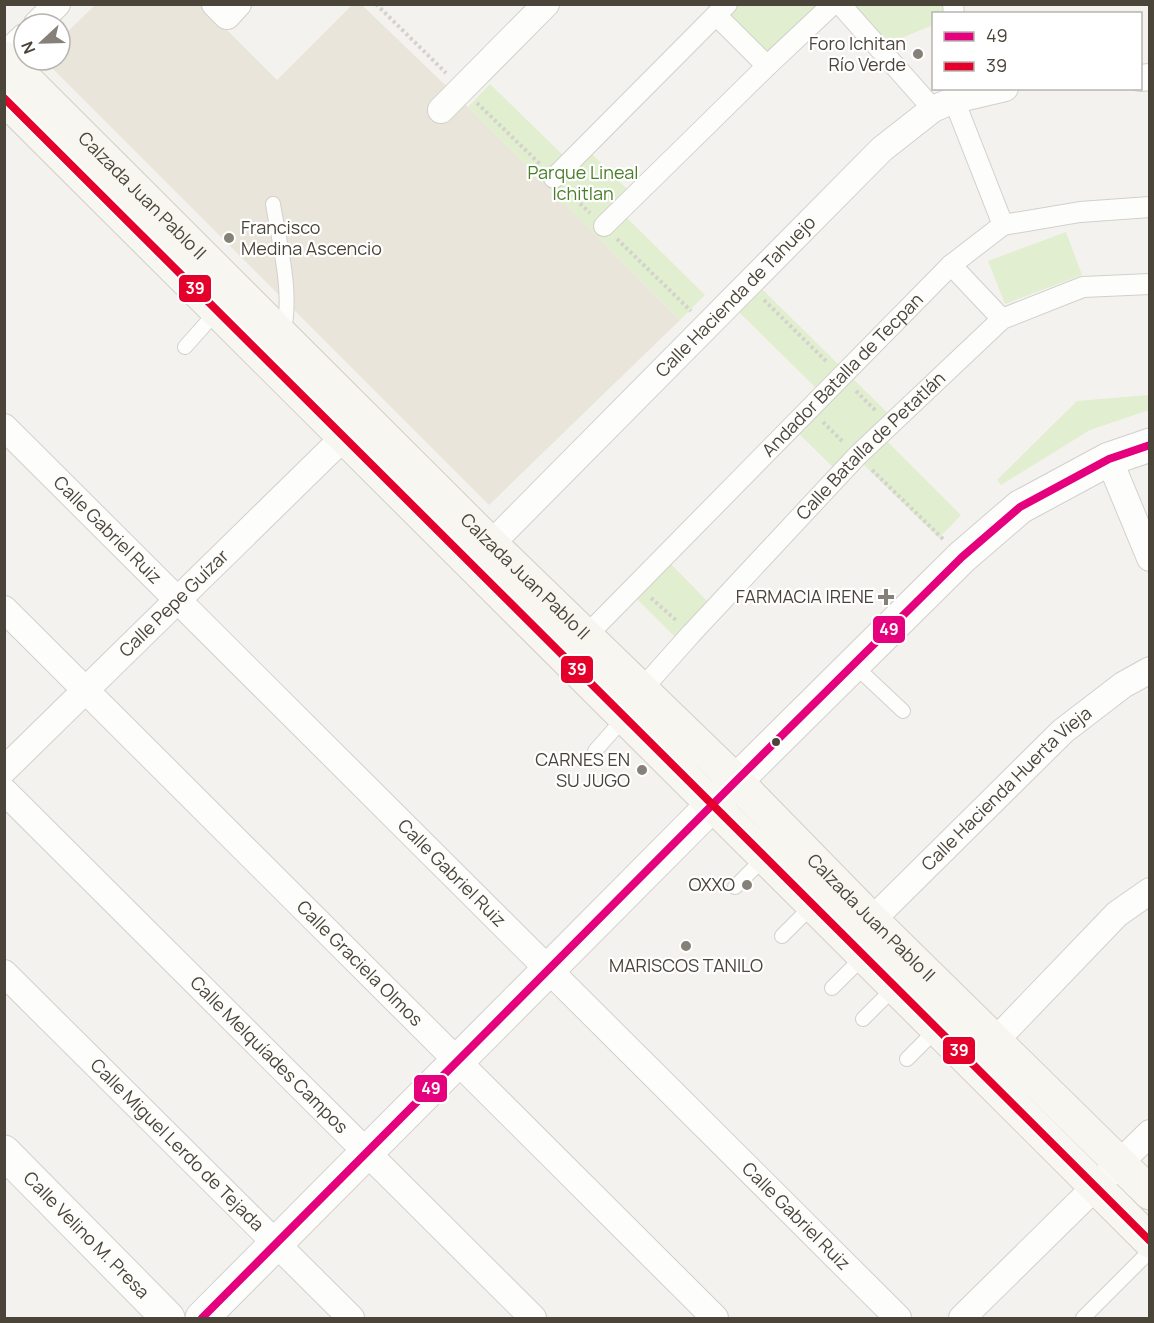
<svg xmlns="http://www.w3.org/2000/svg" width="1154" height="1323" font-family="Manrope,sans-serif">
  <style>
    .education { fill: #eae5da }
    .green { fill: #e1eecf }
    .lines { fill: none; stroke-linecap: round; stroke-linejoin: round }
    .service-casing { stroke: #d2d0cb; stroke-width: 16 }
    .pedestrian-casing { stroke: #d2d0cb; stroke-width: 22 }
    .minor-casing { stroke: #d2d0cb; stroke-width: 28 }
    .tertiary-casing { stroke: #d2d0cb; stroke-width: 35 }
    .secondary-casing { stroke: #d3cfc5; stroke-width: 35 }
    .path { stroke: #d3d2cc; stroke-width: 4; stroke-dasharray: 3 3; stroke-linecap: butt }
    .service { stroke: #fdfdfc; stroke-width: 14 }
    .pedestrian { stroke: #fdfdfc; stroke-width: 20 }
    .minor { stroke: #fdfdfc; stroke-width: 26 }
    .tertiary { stroke: #fdfdfc; stroke-width: 33 }
    .secondary { stroke: #f7f6f1; stroke-width: 33 }
    .bus-1-casing { stroke: #fff; stroke-width: 12 }
    .bus-2-casing { stroke: #fff; stroke-width: 12 }
    .bus-1 { stroke: #e5007d; stroke-width: 8 }
    .bus-2 { stroke: #e4002b; stroke-width: 8 }
    .poi-dot { fill: #868178; stroke: #fff; stroke-width: 2 }
    .bus-dot { fill: #4b4439; stroke: #fff; stroke-width: 2 }
    .labels { text-anchor: middle; stroke-width: 4.5; stroke-linejoin: round; paint-order: stroke }
    .poi-label { font-size: 18px; fill: #4b4439; stroke: #fff; text-anchor: end }
    .park-label { font-size: 18px; fill: #4a7f2a; stroke: #fff }
    .street-label { font-size: 18px; fill: #4b4439; stroke: #fff }
    .line-badge { stroke: #fff; stroke-width: 2 }
    .badge-label { font-size: 16px; text-anchor: middle; font-weight: bold; fill: #fff }
  </style>
  <rect width="100%" height="100%" fill="#f4f2ee"/>
  <path class="education" d="M95,5H202L277,80L352,5H362L468,107L680,320L489,505L44,60H60V39Z"/>
  <path class="green" d="M734,5H820L766,58L724,15Z
    M852,5H945L946,13L934,14L933,25L887,44Z
    M490,84L567,159L582,144L636,198L622,213L705,295L680,320L468,107Z
    M1066,232L1082,275L1005,304L988,261Z
    M757,284L901,426L886,440L961,515L939,538L862,463L845,479L785,420L816,388L734,307Z
    M1149,395V410L1090,430L1001,485L997,480L1077,401Z
    M667,560L710,604L676,638L633,595Z"/>
  <g class="lines">
    <defs>
      <path id="service" d="M273,204C280,247 293,293 283,335
        M185,347L218,310
        M854,665L903,711
        M595,751L625,717
        M735,887L765,857
        M782,936L813,905
        M832,988L864,956
        M863,1019L895,987
        M907,1059L937,1029
        M1083,1318L1150,1251"/>
      <g id="pedestrian">
        <path d="M840,4L933,109"/>
        <path d="M953,4L954,14"/>
        <path d="M716,15L767,66"/>
        <path d="M954,100L1003,225"/>
        <path d="M554,178L727,4"/>
        <path d="M604,226L767,66L833,4"/>
        <path d="M951,265L1002,319"/>
        <path id="s1" d="M586,636L951,265L1003,225L1080,212L1150,207"/>
        <path id="s2" d="M642,689L691,634L857,456L1002,319L1083,287L1150,284"/>
      </g>
      <g id="minor">
        <path d="M215,4L227,16L238,4"/>
        <path d="M37,24L57,4"/>
        <path d="M4,56L24,37"/>
        <path d="M1140,78L1150,77"/>
        <path d="M441,110L546,4"/>
        <path id="s3" d="M4,427L898,1318"/>
        <path d="M1109,459L1150,558"/>
        <path id="s4" d="M491,544L882,149L933,109L954,100L1005,88"/>
        <path id="s5" d="M4,609L715,1318"/>
        <path id="s6" d="M4,770L344,437"/>
        <path id="s7" d="M4,791L533,1318"/>
        <path id="s8" d="M872,920L1063,731L1123,685L1150,670"/>
        <path id="s9" d="M4,973L351,1318"/>
        <path d="M995,1041L1117,914L1150,891"/>
        <path d="M962,1318L1150,1133"/>
      </g>
      <g id="tertiary">
        <path id="s10" d="M4,1152L168,1318"/>
        <path d="M202,1318L736,781L962,557L1020,507L1109,459L1150,445"/>
      </g>
      <g id="secondary">
        <path id="s11" d="M4,58L491,544L736,781L872,920L1150,1193"/>
        <path d="M4,98L1150,1241"/>
      </g>
    </defs>
    <use href="#service" class="service-casing"/>
    <use href="#pedestrian" class="pedestrian-casing"/>
    <use href="#minor" class="minor-casing"/>
    <use href="#tertiary" class="tertiary-casing"/>
    <use href="#secondary" class="secondary-casing"/>
    <path class="path" d="M376,4L446,73
      M477,103L541,165
      M567,191L590,213
      M617,239L691,311
      M764,300L827,362
      M856,391L876,411
      M823,422L843,442
      M872,470L944,540
      M651,598L677,621"/>
    <use href="#service" class="service"/>
    <use href="#pedestrian" class="pedestrian"/>
    <use href="#minor" class="minor"/>
    <use href="#tertiary" class="tertiary"/>
    <use href="#secondary" class="secondary"/>
    <defs>
      <path id="bus-1" d="M202,1318L736,781L962,557L1020,507L1109,459L1150,445"/>
      <path id="bus-2" d="M4,98L1150,1241"/>
    </defs>
    <use href="#bus-1" class="bus-1-casing"/>
    <use href="#bus-2" class="bus-2-casing"/>
    <use href="#bus-1" class="bus-1"/>
    <use href="#bus-2" class="bus-2"/>
  </g>
  <g class="poi-dot">
    <circle cx="918" cy="54" r="6"/>
    <circle cx="229" cy="238" r="6"/>
    <path d="M883 588h6v6h6v6h-6v6h-6v-6h-6v-6h6z"/>
    <circle cx="642" cy="770" r="6"/>
    <circle cx="747" cy="885" r="6"/>
    <circle cx="686" cy="946" r="6"/>
  </g>
  <circle class="bus-dot" cx="776" cy="742" r="5"/>
  <g class="labels">
    <g class="poi-label">
      <text x="906" y="50">Foro Ichitan<tspan x="906" dy="21">Río Verde</tspan></text>
      <text x="241" y="234" text-anchor="start">Francisco<tspan x="241" dy="21">Medina Ascencio</tspan></text>
      <text x="874" y="603">FARMACIA IRENE</text>
      <text x="630" y="766">CARNES EN<tspan x="630" dy="21">SU JUGO</tspan></text>
      <text x="735" y="891">OXXO</text>
      <text x="686" y="972" text-anchor="middle">MARISCOS TANILO</text>
    </g>
    <g class="park-label">
      <text x="583" y="179">Parque Lineal<tspan x="583" dy="21">Ichitlan</tspan></text>
    </g>
    <g class="street-label">
      <text dy="6" stroke="none"><textPath href="#s11" startOffset="195">Calzada Juan Pablo II</textPath></text>
      <text dy="6" stroke="none"><textPath href="#s4" startOffset="348">Calle Hacienda de Tahuejo</textPath></text>
      <text dy="6" stroke="none"><textPath href="#s1" startOffset="366">Andador Batalla de Tecpan</textPath></text>
      <text dy="6" stroke="none"><textPath href="#s2" startOffset="334">Calle Batalla de Petatlán</textPath></text>
      <text dy="6" stroke="none"><textPath href="#s3" startOffset="146">Calle Gabriel Ruiz</textPath></text>
      <text dy="6" stroke="none"><textPath href="#s11" startOffset="735">Calzada Juan Pablo II</textPath></text>
      <text dy="6" stroke="none"><textPath href="#s6" startOffset="238">Calle Pepe Guízar</textPath></text>
      <text dy="6" stroke="none"><textPath href="#s8" startOffset="188">Calle Hacienda Huerta Vieja</textPath></text>
      <text dy="6" stroke="none"><textPath href="#s3" startOffset="632">Calle Gabriel Ruiz</textPath></text>
      <text dy="6" stroke="none"><textPath href="#s11" startOffset="1221">Calzada Juan Pablo II</textPath></text>
      <text dy="6" stroke="none"><textPath href="#s5" startOffset="502">Calle Graciela Olmos</textPath></text>
      <text dy="6" stroke="none"><textPath href="#s7" startOffset="374">Calle Melquíades Campos</textPath></text>
      <text dy="6" stroke="none"><textPath href="#s9" startOffset="244">Calle Miguel Lerdo de Tejada</textPath></text>
      <text dy="6" stroke="none"><textPath href="#s3" startOffset="1118">Calle Gabriel Ruiz</textPath></text>
      <text dy="6" stroke="none"><textPath href="#s10" startOffset="117">Calle Velino M. Presa</textPath></text>
    </g>
  </g>
  <g class="line-badge">
    <rect x="178" y="274" width="34" height="29" rx="6" fill="#e4002b"/>
    <rect x="872" y="615" width="34" height="29" rx="6" fill="#e5007d"/>
    <rect x="560" y="655" width="34" height="29" rx="6" fill="#e4002b"/>
    <rect x="942" y="1036" width="34" height="29" rx="6" fill="#e4002b"/>
    <rect x="413" y="1074" width="35" height="29" rx="6" fill="#e5007d"/>
  </g>
  <g class="badge-label">
    <text x="195" y="294">39</text>
    <text x="889" y="635">49</text>
    <text x="577" y="675">39</text>
    <text x="959" y="1056">39</text>
    <text x="431" y="1094">49</text>
  </g>
  <rect width="1154" height="1323" fill="none" stroke="#4b4439" stroke-width="12"/>
  <rect x="932" y="12" width="210" height="78" fill="#ffffff" stroke="#b7b4b0" stroke-width="1.5"/>
  <rect x="944" y="32" width="30" height="9" fill="#e5007d" stroke="#b7b4b0" stroke-width="1.5"/>
  <text x="986" y="42" font-size="18" fill="#4b4439">49</text>
  <rect x="944" y="62" width="30" height="9" fill="#e4002b" stroke="#b7b4b0" stroke-width="1.5"/>
  <text x="986" y="72" font-size="18" fill="#4b4439">39</text>
  <g transform="translate(42 42) rotate(248)"><circle r="28" fill="#ffffff" stroke="#b7b4b0" stroke-width="1.5"/>
  <path d="M0-4.5L10 22L0 15L-10 22Z" fill="#868178"/>
  <text y="-9" font-size="16" font-weight="bold" text-anchor="middle" fill="#4b4439">N</text>
  </g>
</svg>
